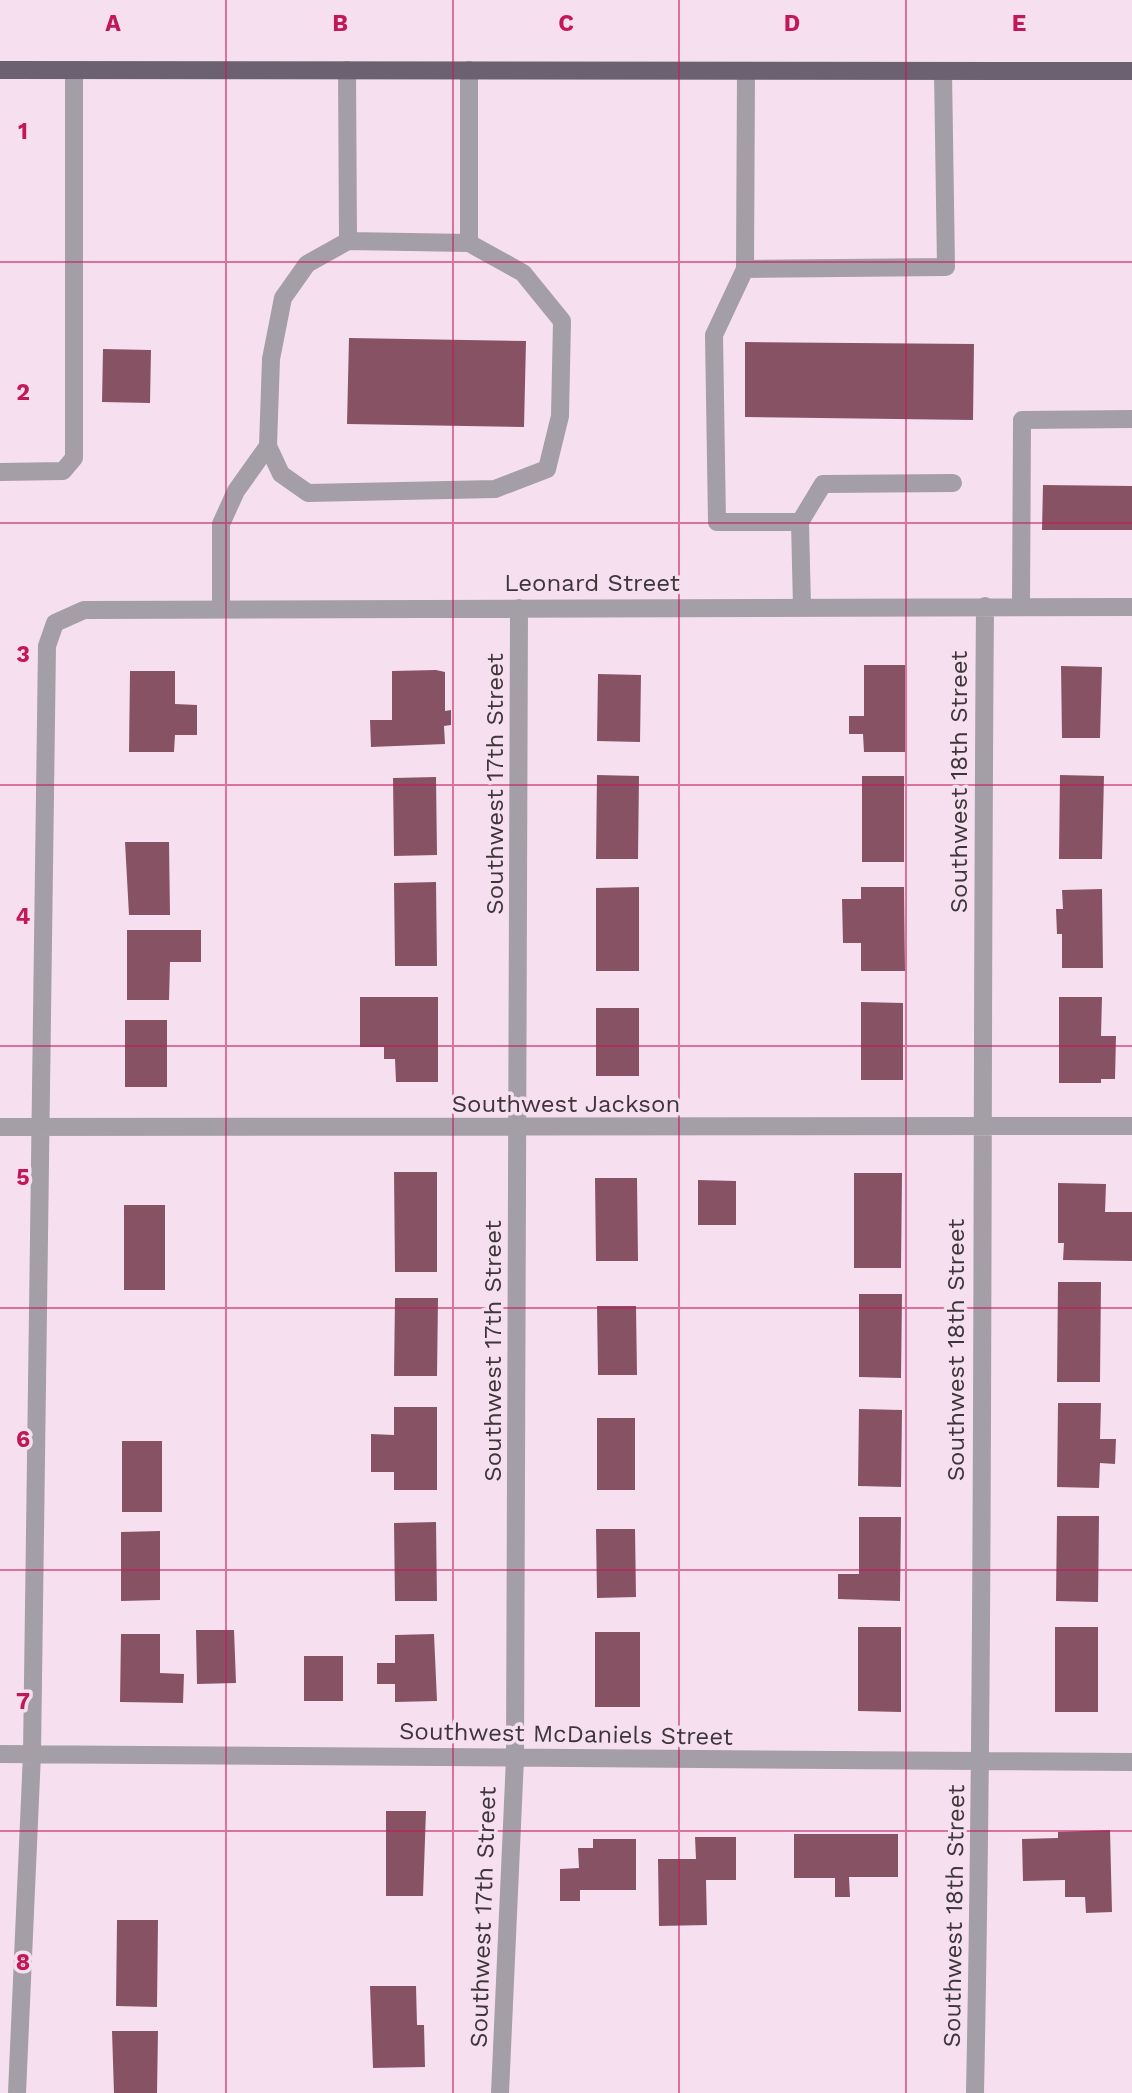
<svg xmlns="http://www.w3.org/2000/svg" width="1132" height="2093" font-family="'Work Sans',sans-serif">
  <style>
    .building { fill: #885265 }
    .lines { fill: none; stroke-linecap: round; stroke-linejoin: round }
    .minor { stroke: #a49ea6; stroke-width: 18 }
    .major { stroke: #6b6170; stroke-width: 18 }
    .grid { fill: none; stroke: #c2185b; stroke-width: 2; stroke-opacity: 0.55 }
    .labels { text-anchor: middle; stroke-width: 7; stroke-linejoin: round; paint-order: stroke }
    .street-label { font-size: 24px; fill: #3e363b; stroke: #f6e0ef }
    .grid-label { font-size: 23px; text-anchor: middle; font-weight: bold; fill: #c2185b; stroke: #f6e0ef; stroke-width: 7; stroke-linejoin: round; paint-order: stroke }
  </style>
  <rect width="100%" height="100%" fill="#f6e0ef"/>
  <path class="building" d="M349,338L526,341L524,427L347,424Z
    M745,342L974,344L973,420L745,417Z
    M103,349L151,350L150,403L102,402Z
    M1043,485L1132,486V530H1042Z
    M864,665H905V752H864L863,734H849V716H864Z
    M1061,666L1102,667L1100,738H1062Z
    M436,670L445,672V711L451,710V725L444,726L445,744L371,747L370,720H392V671Z
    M130,671H175V704L197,705V735H175L174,752H129Z
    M598,674L641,675L640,742L597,741Z
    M597,775L639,776L638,859H596Z
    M1060,775L1104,776L1102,859H1059Z
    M862,776H904V862H862Z
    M436,777L437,855L394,856L393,778Z
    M125,842H169L170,915H129Z
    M436,882L437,966H395L394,883Z
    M639,887V971H596V888Z
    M861,887H904L905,971H861V943H843L842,899H861Z
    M1102,889L1103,968H1062V934H1057L1056,909H1063L1062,890Z
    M127,930H201V962H170L169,1000H127Z
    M360,997H438V1082H396L395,1059H384V1047H360Z
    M1059,997H1102L1101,1036H1116L1115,1079H1101V1083H1059Z
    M861,1002L903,1003V1080H861Z
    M596,1008H639V1076H596Z
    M125,1020H167V1087H125Z
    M394,1172H437V1272H395Z
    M854,1173H902L901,1268H854Z
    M595,1178H637L638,1261H596Z
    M698,1180L736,1181V1225H698Z
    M1058,1183L1106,1184L1105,1212H1132V1261L1063,1260L1064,1243H1058Z
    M124,1205H165V1290H124Z
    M1058,1282H1101L1100,1382H1057Z
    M859,1294H902L901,1378L859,1377Z
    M395,1298H438L437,1376H394Z
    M597,1306H636L637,1375H598Z
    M1058,1403H1101L1100,1439H1116L1115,1464L1100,1463L1099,1488L1057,1487Z
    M394,1407H437V1490H394V1472H371V1434L394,1435Z
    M859,1409L902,1410L901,1487L858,1486Z
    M597,1418H635V1490H597Z
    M122,1441H162V1512H122Z
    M1057,1516H1099L1098,1602L1056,1601Z
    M859,1517H901L900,1601L838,1599V1574H859Z
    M436,1522L437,1601H395L394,1523Z
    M596,1529H635L636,1597L597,1598Z
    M160,1531V1600L121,1601V1532Z
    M858,1627H901V1712L858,1711Z
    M1055,1627H1098V1712H1055Z
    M196,1630H234L236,1683L197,1684Z
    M595,1632H640V1707H595Z
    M121,1634H160V1673L184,1674L183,1703L120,1702Z
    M434,1634L437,1701L395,1702V1684H377V1663H395V1635Z
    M304,1656H343V1701H304Z
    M386,1811H426L423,1896H386Z
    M1110,1830L1112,1912L1086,1913L1085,1897H1065V1880L1023,1881L1022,1839L1058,1838V1832Z
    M794,1834H898V1877H849L850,1897H835V1878H794Z
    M695,1837H736V1880H706L707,1925L659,1926L658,1859H696Z
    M593,1839H636V1890H580V1901H560V1869L579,1868L578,1848H593Z
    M117,1920H158L157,2007L116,2006Z
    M370,1986H416L417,2025H424L425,2067L373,2068Z
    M112,2031H158L157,2093H114Z"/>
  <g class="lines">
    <path class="minor" d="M347,70L348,241L469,243V70
      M746,71L745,269L946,267L943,71
      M745,269L714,335L717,522H800L802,607
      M268,446L281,474L308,493L495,489L547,469L560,416L562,321L523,273L469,243
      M0,472L63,471L74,458V70
      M800,522L823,484L953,483
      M1021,606L1022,420L1132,419
      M221,609V524L236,491L268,446L271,359L283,298L307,264L348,241
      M0,1127L1132,1126
      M0,1754L1132,1762
      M17,2093L32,1754L47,646L55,623L84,610L1132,607
      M500,2093L515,1758L519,608
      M975,2093C985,1597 981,1102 985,606"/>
    <path class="major" d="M0,70L1132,71"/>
  </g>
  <path class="grid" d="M226,0V2093M453,0V2093M679,0V2093M906,0V2093M0,262H1132M0,523H1132M0,785H1132M0,1046H1132M0,1308H1132M0,1570H1132M0,1831H1132"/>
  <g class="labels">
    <g class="street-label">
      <text x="592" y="591">Leonard Street</text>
      <text transform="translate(959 782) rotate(-90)" y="8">Southwest 18th Street</text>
      <text transform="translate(495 784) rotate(-90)" y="8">Southwest 17th Street</text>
      <text x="566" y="1112">Southwest Jackson</text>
      <text transform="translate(956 1350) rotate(-90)" y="8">Southwest 18th Street</text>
      <text transform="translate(493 1351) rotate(-90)" y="8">Southwest 17th Street</text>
      <text transform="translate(566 1734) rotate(1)" y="8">Southwest McDaniels Street</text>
      <text transform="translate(954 1916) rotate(-89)" y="8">Southwest 18th Street</text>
      <text transform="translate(483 1917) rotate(-88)" y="8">Southwest 17th Street</text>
    </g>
  </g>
  <g class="grid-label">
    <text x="113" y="31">A</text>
    <text x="340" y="31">B</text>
    <text x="566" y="31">C</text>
    <text x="792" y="31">D</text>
    <text x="1019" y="31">E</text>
    <text x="23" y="139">1</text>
    <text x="23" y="400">2</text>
    <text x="23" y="662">3</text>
    <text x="23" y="924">4</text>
    <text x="23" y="1185">5</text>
    <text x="23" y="1447">6</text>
    <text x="23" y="1709">7</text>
    <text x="23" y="1970">8</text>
  </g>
</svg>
